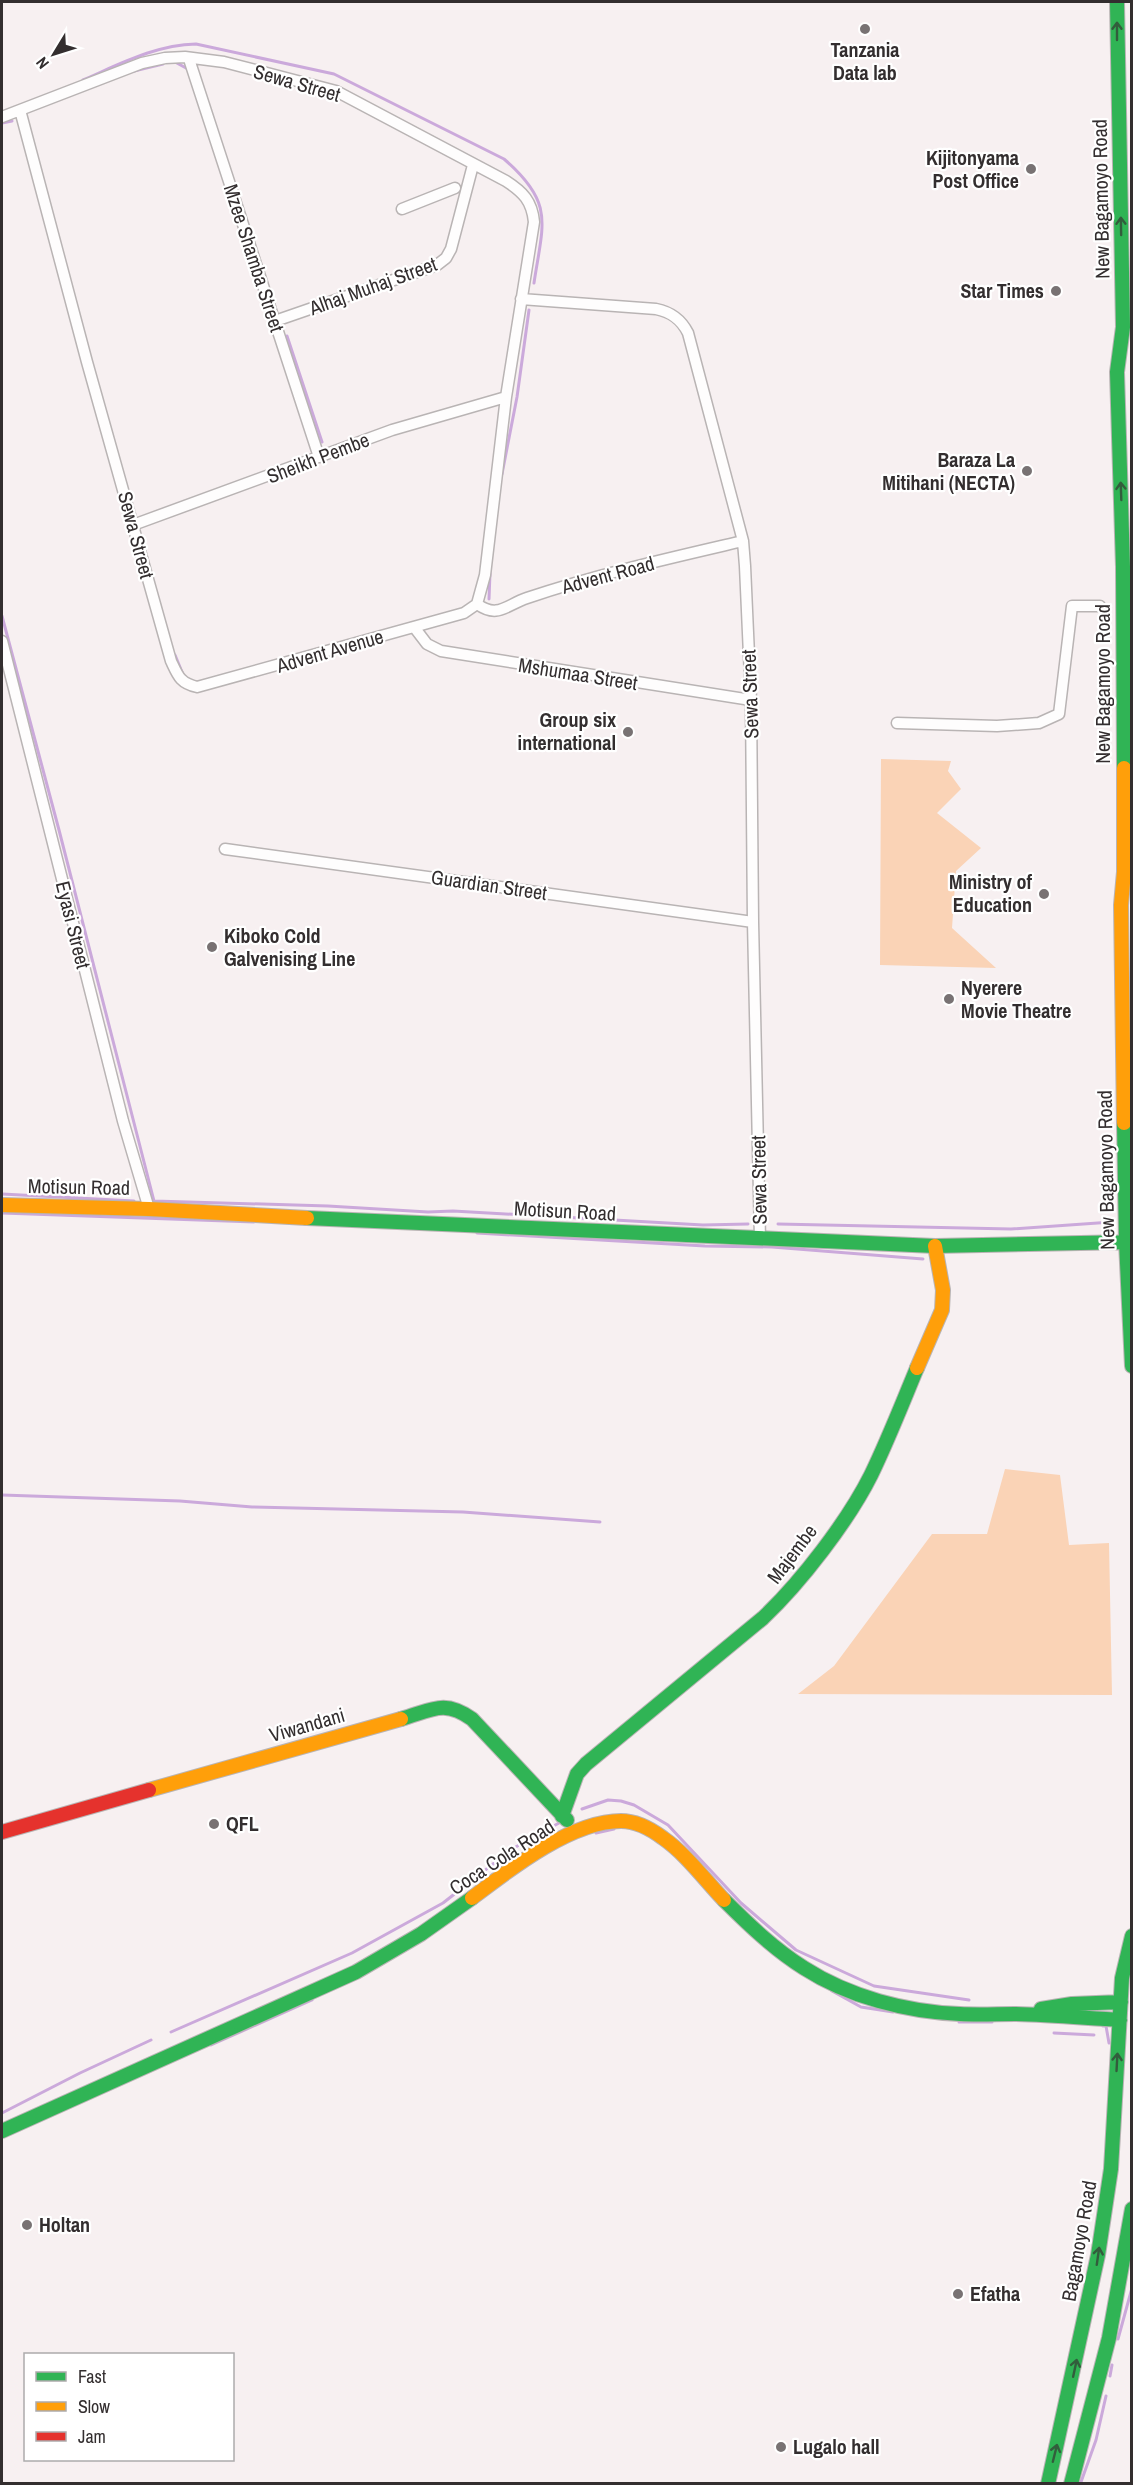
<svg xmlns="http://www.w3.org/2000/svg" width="1133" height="2485" font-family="'Archivo Narrow',sans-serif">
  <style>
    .green { fill: #fad3b6 }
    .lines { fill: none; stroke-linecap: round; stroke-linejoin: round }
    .stream { stroke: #cba9db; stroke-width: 3 }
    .street-casing { stroke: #b9b4b4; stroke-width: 13 }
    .fast-casing { stroke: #b9b4b4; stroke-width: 16 }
    .slow-casing { stroke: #b9b4b4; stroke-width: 16 }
    .jam-casing { stroke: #b9b4b4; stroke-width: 16 }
    .street { stroke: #fefdfd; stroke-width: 10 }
    .fast { stroke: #30b455; stroke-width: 14 }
    .slow { stroke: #ff9f0a; stroke-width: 14 }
    .jam { stroke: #e5322d; stroke-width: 14 }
    .oneway { stroke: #325d3c }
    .poi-dot { fill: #787273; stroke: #fff; stroke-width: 2 }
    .labels { text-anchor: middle; stroke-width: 4.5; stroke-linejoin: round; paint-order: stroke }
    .poi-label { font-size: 20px; font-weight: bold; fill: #332e2f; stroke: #fff; text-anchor: start }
    .street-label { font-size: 20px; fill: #332e2f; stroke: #fff }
  </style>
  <rect width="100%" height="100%" fill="#f7f0f1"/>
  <path class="green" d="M881,759L951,761L948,771L961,789L937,813L981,848L956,871L952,928L996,968L880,965Z
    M1005,1469L1060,1475L1069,1545L1109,1543L1112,1695L798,1694L834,1666L932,1534H987Z"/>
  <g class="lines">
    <path class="stream" d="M175,62L186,68
      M134,71L163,64
      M83,80C120,64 155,45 196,44L334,74L504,159C555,203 543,223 534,283
      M2,123L12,121
      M287,336L322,442
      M502,474L517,397L529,310
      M489,599L490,573
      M2,616L59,830L154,1201
      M175,655L182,672
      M2,1194L134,1201
      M154,1201L328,1206L428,1212L453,1211L703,1225L748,1224
      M2,1213L254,1222
      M778,1224L1011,1229L1112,1222
      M477,1233L705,1246L772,1247L923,1259
      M2,1495L180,1501L252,1507L463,1512L600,1522
      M582,1809L608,1800L621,1801L634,1805L668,1825L741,1903L796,1950L874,1986L969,2000
      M596,1833L614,1829
      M832,1991L861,2007L893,2012
      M959,2022H992
      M1103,2026H1106L1109,2043
      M171,2032L352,1953L443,1903L512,1849L559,1823
      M1054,2033L1094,2035
      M211,2045L312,2000
      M2,2113L80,2073L151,2040
      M1118,2339L1132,2288
      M1110,2376L1112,2365
      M1081,2482L1096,2440L1106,2396"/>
    <defs>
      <path id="street" d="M185,57L224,62L336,91L506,181C523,192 532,201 534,222L506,397L485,575L477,604L464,613L197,687C180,683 178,676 171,661L87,362L20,110L142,63L165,58Z
        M189,59L319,457
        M2,117L20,110
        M402,209L455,188
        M521,299L656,309C671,312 681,319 688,333L743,541L745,566L751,700L753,922L760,1239
        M275,321L437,265L446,258L451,249L473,165
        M133,525L392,430L506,397
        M477,604C498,619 506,605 527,598C598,574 670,558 743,541
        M414,627L427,644L441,651L751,700
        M2,641L123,1121L149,1209
        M897,723L997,726L1039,723L1059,714L1072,606H1100
        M225,849L753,922"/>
      <path id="fast" d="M1117,2L1123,327L1117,372L1123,567L1124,768
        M1124,1123L1126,1242L1132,1366
        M307,1218L935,1246L1132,1242
        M401,1719C432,1710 444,1699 472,1719L567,1820
        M562,1816L577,1774L586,1764L763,1618C801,1582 848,1521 871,1475C888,1440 902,1404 917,1368
        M724,1900C749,1925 774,1949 804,1968C849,1997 907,2012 960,2014C978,2015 997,2014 1015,2014C1050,2015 1085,2018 1120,2020
        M1041,2009L1072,2004L1121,2002
        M2,2131L356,1972L421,1934L472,1898
        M1048,2484L1098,2255L1111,2169L1122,1978L1132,1936
        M1071,2484L1109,2338L1132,2209"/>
      <path id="slow" d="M1124,768V872L1121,905L1124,1123
        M2,1205L149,1209L307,1218
        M917,1368L942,1310L943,1290L935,1246
        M149,1790L401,1719
        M472,1898C510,1869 571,1821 621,1821C636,1821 651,1829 663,1838C686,1854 705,1880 724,1900"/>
      <path id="jam" d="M2,1832L149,1790"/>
    </defs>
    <use href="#street" class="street-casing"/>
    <use href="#fast" class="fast-casing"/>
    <use href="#slow" class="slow-casing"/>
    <use href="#jam" class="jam-casing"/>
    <use href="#street" class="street"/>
    <use href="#fast" class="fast"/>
    <use href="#slow" class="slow"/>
    <use href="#jam" class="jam"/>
  </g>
  <defs><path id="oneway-shaft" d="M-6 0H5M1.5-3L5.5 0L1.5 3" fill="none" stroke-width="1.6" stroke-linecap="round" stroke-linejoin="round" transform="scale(1.5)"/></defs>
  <g class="oneway">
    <use href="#oneway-shaft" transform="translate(1117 31) rotate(-90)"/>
    <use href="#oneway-shaft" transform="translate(1121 226) rotate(-91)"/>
    <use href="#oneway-shaft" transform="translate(1121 491) rotate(-92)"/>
    <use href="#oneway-shaft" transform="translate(1117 2062) rotate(-87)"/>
    <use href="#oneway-shaft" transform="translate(1098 2256) rotate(-82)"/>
    <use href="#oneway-shaft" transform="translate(1075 2368) rotate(-78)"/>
    <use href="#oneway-shaft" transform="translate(1055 2453) rotate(-76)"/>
  </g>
  <g class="poi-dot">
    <circle cx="865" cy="29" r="6"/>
    <circle cx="1031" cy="169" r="6"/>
    <circle cx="1056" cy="291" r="6"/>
    <circle cx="1027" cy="471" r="6"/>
    <circle cx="628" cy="732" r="6"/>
    <circle cx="1044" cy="894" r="6"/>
    <circle cx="212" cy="947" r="6"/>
    <circle cx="949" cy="999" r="6"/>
    <circle cx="214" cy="1824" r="6"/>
    <circle cx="27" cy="2225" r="6"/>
    <circle cx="958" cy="2294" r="6"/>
    <circle cx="781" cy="2447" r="6"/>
  </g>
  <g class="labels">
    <g class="poi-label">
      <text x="865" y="57" text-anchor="middle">Tanzania<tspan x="865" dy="23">Data lab</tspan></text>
      <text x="1019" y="165" text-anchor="end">Kijitonyama<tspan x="1019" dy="23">Post Office</tspan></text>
      <text x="1044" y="298" text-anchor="end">Star Times</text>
      <text x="1015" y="467" text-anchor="end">Baraza La<tspan x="1015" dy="23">Mitihani (NECTA)</tspan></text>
      <text x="616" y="727" text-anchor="end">Group six<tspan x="616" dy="23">international</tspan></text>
      <text x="1032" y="889" text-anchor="end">Ministry of<tspan x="1032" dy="23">Education</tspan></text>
      <text x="224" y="943">Kiboko Cold<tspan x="224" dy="23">Galvenising Line</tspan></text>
      <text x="961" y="995">Nyerere<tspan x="961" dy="23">Movie Theatre</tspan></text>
      <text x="226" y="1831">QFL</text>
      <text x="39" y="2232">Holtan</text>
      <text x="970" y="2301">Efatha</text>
      <text x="793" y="2454">Lugalo hall</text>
    </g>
    <g class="street-label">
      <text transform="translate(297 83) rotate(16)" y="7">Sewa Street</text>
      <text transform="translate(1101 199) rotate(-91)" y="7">New Bagamoyo Road</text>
      <text transform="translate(254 258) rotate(72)" y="7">Mzee Shamba Street</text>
      <text transform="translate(373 286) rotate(-20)" y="7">Alhaj Muhaj Street</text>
      <text transform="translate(318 458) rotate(-21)" y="7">Sheikh Pembe</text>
      <text transform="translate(136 535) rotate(75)" y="7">Sewa Street</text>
      <text transform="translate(608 575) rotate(-15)" y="7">Advent Road</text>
      <text transform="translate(330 651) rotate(-16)" y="7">Advent Avenue</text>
      <text transform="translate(578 674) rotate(9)" y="7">Mshumaa Street</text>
      <text transform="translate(1103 684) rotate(-90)" y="7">New Bagamoyo Road</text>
      <text transform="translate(750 694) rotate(-92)" y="7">Sewa Street</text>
      <text transform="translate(489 885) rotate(8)" y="7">Guardian Street</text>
      <text transform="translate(73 925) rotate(76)" y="7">Eyasi Street</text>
      <text transform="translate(1106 1170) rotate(-91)" y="7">New Bagamoyo Road</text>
      <text transform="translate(759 1180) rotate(-91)" y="7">Sewa Street</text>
      <text transform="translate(79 1187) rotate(1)" y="7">Motisun Road</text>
      <text transform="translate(565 1211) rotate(3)" y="7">Motisun Road</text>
      <text transform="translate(792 1554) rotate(-53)" y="7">Majembe</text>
      <text transform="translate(307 1725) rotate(-16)" y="7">Viwandani</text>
      <text transform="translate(502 1857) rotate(-33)" y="7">Coca Cola Road</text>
      <text transform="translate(1079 2241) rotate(-80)" y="7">Bagamoyo Road</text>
    </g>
  </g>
  <rect width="1133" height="2485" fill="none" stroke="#332e2f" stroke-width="6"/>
  <rect x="24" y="2353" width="210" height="108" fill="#ffffff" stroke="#adabac" stroke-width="1.5"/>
  <rect x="36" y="2372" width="30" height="9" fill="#30b455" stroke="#adabac" stroke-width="1.5"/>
  <text x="78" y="2383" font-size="18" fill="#332e2f">Fast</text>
  <rect x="36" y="2402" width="30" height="9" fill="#ff9f0a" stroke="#adabac" stroke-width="1.5"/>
  <text x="78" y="2413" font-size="18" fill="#332e2f">Slow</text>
  <rect x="36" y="2432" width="30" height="9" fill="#e5322d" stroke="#adabac" stroke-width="1.5"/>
  <text x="78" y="2443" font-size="18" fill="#332e2f">Jam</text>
  <g transform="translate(54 54) rotate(232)" stroke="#ffffff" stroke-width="4.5" paint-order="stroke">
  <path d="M0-4.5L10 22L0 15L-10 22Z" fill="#332e2f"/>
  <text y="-9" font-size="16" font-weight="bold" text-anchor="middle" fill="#332e2f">N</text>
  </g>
</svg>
